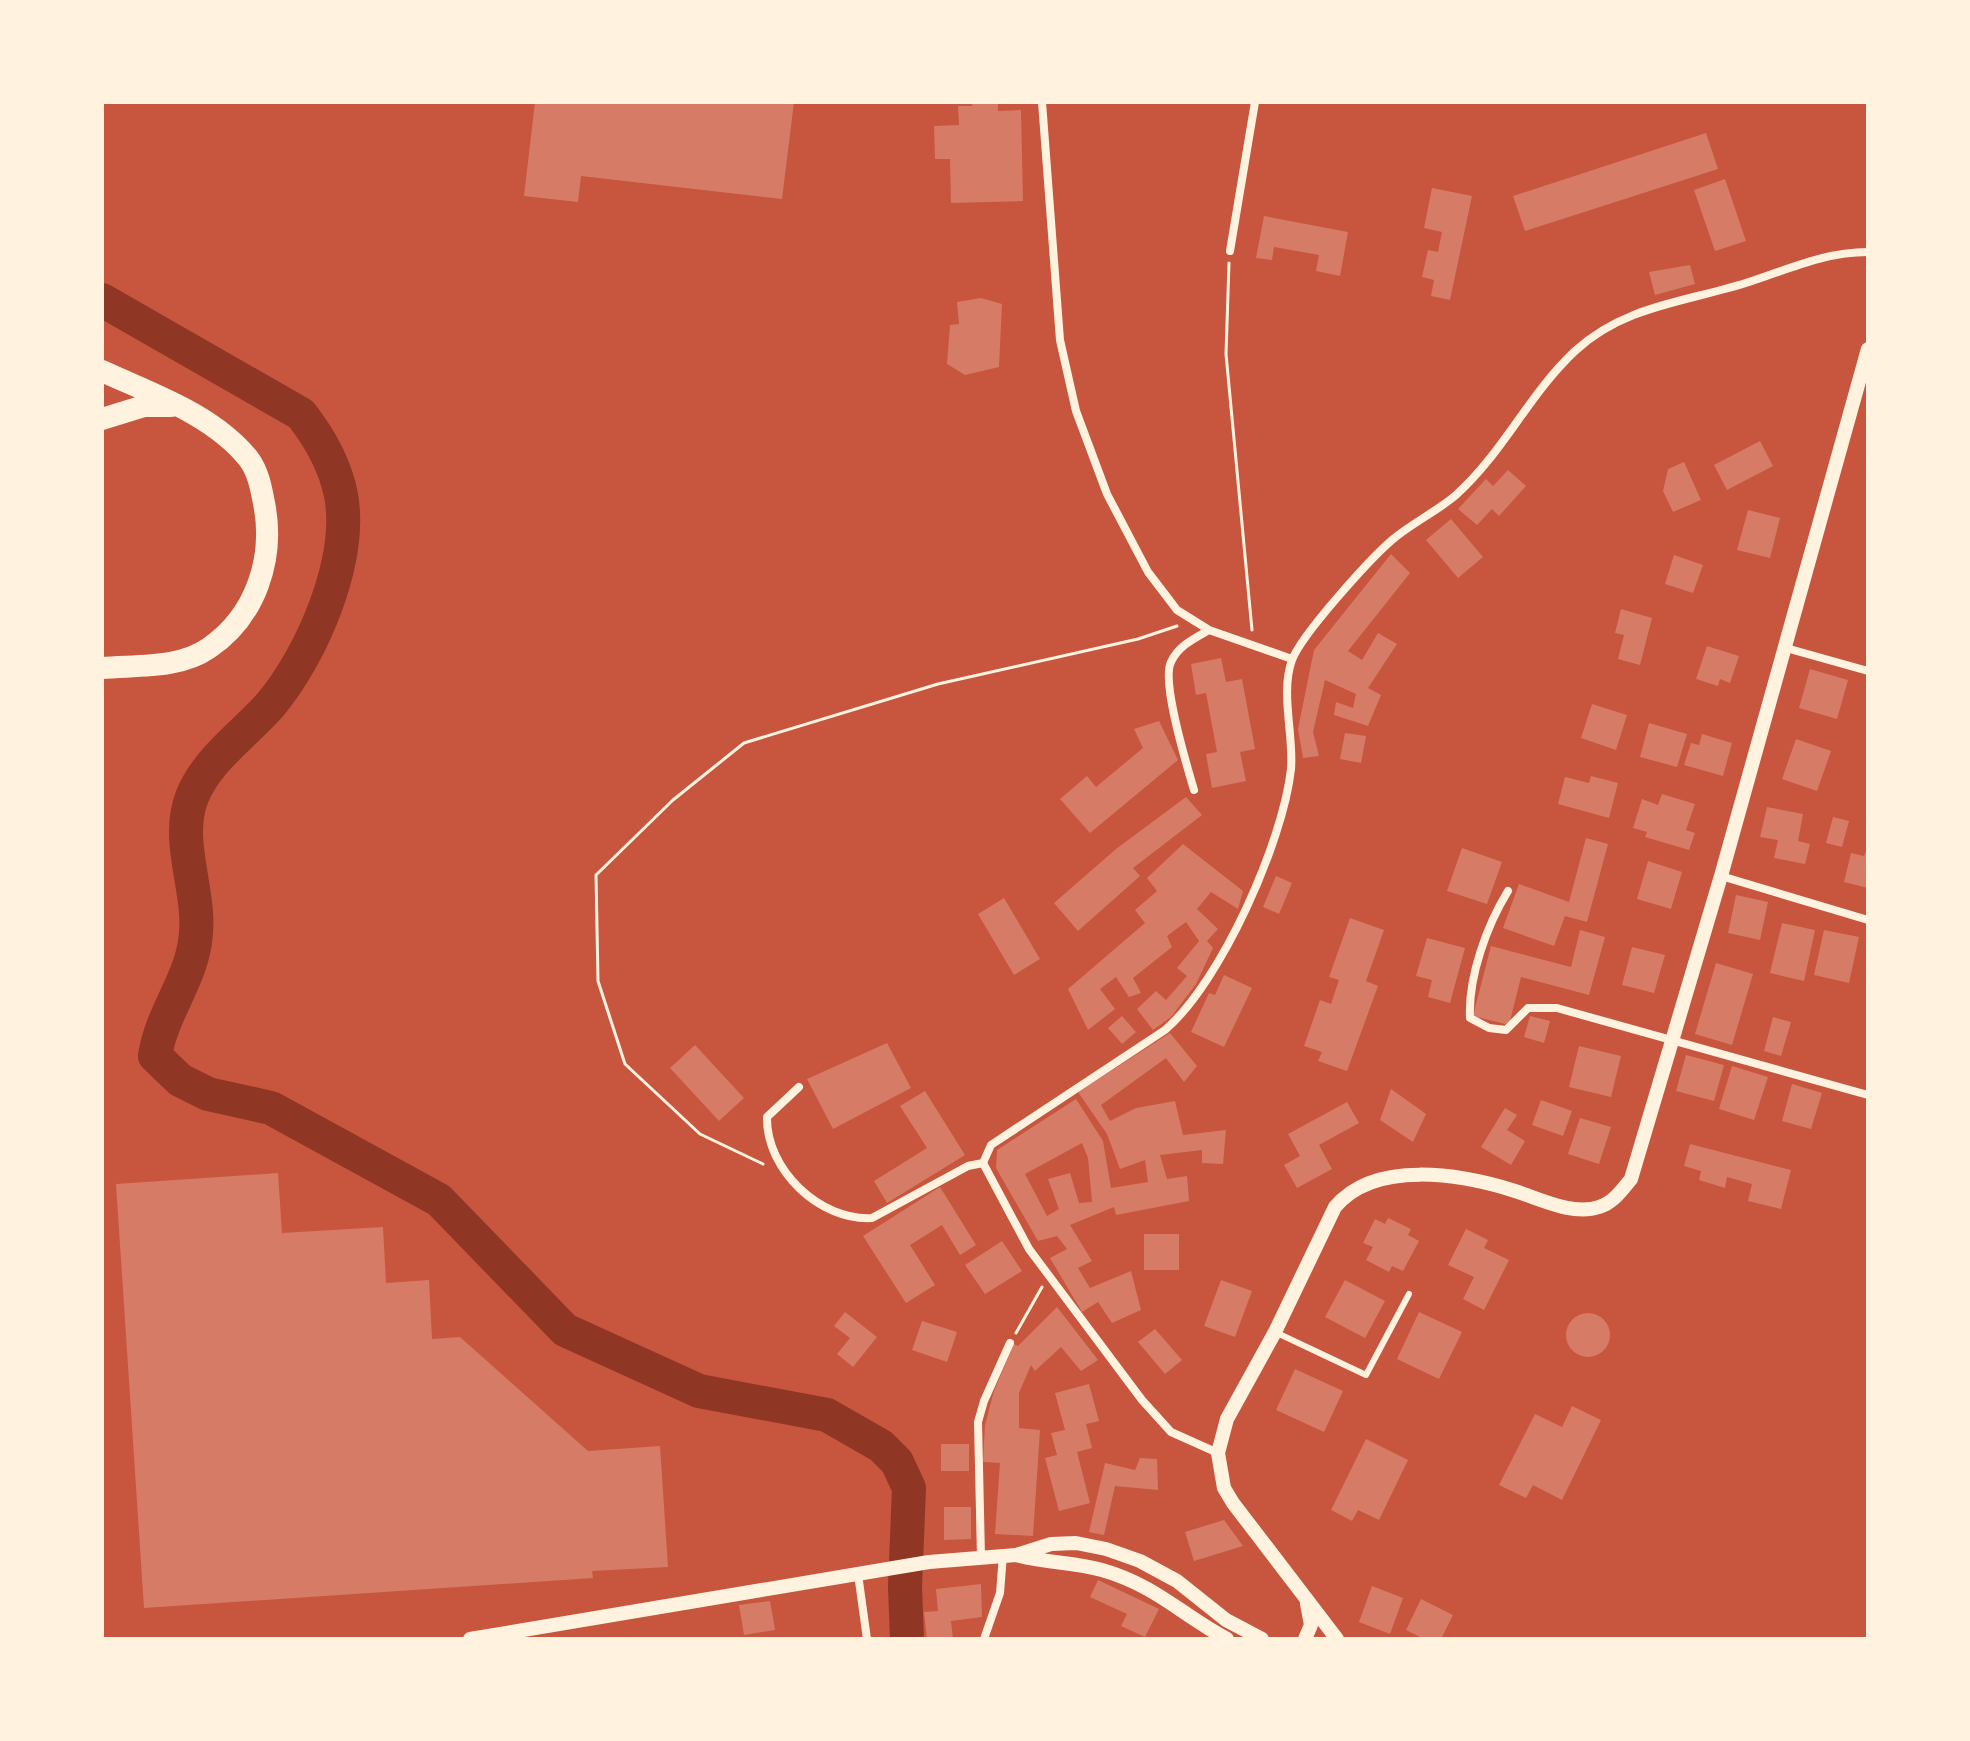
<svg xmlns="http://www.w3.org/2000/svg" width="1970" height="1741" font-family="Signika,sans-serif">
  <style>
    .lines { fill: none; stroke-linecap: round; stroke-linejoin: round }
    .river { stroke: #8f3625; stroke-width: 34 }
    .building { fill: #d67c66; fill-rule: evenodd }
    .path { stroke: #fff3e0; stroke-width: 3 }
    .service { stroke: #fff3e0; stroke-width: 6 }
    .minor { stroke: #fff3e0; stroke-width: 8 }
    .tertiary { stroke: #fff3e0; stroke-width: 14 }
    .motorway { stroke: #fff3e0; stroke-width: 22 }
  </style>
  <rect width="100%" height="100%" fill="#c8553d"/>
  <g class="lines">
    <path class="river" d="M102,300L301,414C319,437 335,465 341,495C353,560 312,655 271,704C245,734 207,759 192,797C174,843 203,894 195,942C189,983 161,1015 155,1056L180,1080L208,1094L271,1108L439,1200L565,1330L699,1391L827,1415L881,1446L897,1462L909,1488L905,1587L907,1639"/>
  </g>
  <path class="building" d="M535,102H794L782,199L581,176L578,202L524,196Z
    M972,102H998V111L1021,110L1023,201L951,203L950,159H935L934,126L959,125L958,106H972Z
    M1706,133L1718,169L1525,231L1513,196Z
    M1725,179L1746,241L1715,251L1694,190Z
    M1432,188L1472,196L1450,300L1431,296L1434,280L1422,277L1428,250L1438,252L1442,232L1424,228Z
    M1264,216L1348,232L1340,276L1316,271L1319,255L1274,247L1272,260L1256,258Z
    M1690,265L1695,284L1655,295L1649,272Z
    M981,298L1002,304L999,367L965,375L947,364L950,325L959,324L957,302Z
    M1760,441L1773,466L1727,490L1714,465Z
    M1684,462L1701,500L1673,512L1663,491L1668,469Z
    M1508,470L1526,486L1499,516L1492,509L1477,525L1458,509L1486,479L1493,486Z
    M1748,510L1780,518L1770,558L1737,550Z
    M1451,519L1483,557L1458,578L1426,540Z
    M1391,554L1410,573L1348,651L1362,660L1378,633L1397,644L1368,688L1381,695L1368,726L1334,715L1336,702L1353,708L1356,694L1325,680L1313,732L1319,756L1303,758L1298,729L1314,650Z
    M1674,555L1703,565L1693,593L1665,584Z
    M1621,609L1652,618L1640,665L1618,659L1624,635L1615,633Z
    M1707,646L1739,656L1730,683L1720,679L1718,686L1696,679Z
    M1221,658L1226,682L1242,679L1255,749L1240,752L1246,781L1212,788L1206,754L1217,752L1206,693L1196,695L1191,664Z
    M1810,669L1848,680L1837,719L1799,708Z
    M1592,704L1627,715L1616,750L1581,738Z
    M1159,721L1178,760L1090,833L1060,799L1087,776L1096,787L1143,748L1134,729Z
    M1649,723L1687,734L1677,767L1640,757Z
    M1345,733L1366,736L1361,763L1340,759Z
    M1702,734L1732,743L1723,776L1684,765L1691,743L1699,745Z
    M1796,739L1831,751L1817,791L1782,779Z
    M1591,776L1618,783L1609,818L1558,804L1565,777L1589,783Z
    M1662,794L1695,804L1686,830L1695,833L1689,850L1645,837L1647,832L1633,828L1642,799L1658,805Z
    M1186,797L1202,815L1133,868L1140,876L1078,931L1054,903L1116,849Z
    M1767,807L1803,814L1798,841L1810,844L1805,864L1774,858L1778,840L1760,837Z
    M1833,817L1849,821L1842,847L1826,843Z
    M1586,838L1608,844L1587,922L1565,916L1554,946L1503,928L1519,884L1569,902Z
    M1183,844L1243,891L1238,909L1211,892L1197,909L1218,929L1207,941L1213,948L1196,984L1171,1017L1153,1030L1137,1009L1156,991L1166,1000L1187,976L1177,968L1199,941L1186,922L1167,936L1172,947L1133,978L1141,993L1129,997L1116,977L1100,989L1115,1009L1088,1030L1068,989L1145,923L1135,910L1157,891L1147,878Z
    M1868,845V888L1844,882L1851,853L1864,856Z
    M1462,848L1502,862L1487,904L1447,891Z
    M1648,861L1682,872L1671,909L1637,899Z
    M1276,876L1292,883L1279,914L1263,907Z
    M1736,895L1768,902L1760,940L1728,933Z
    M1004,898L1040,959L1014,975L978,914Z
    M1350,918L1384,930L1366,981L1378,986L1347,1071L1318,1061L1322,1052L1304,1046L1320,1000L1331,1004L1339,980L1329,977Z
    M1782,923L1815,930L1804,981L1770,973Z
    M1580,930L1605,937L1589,995L1521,977L1509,1025L1473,1016L1491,946L1571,967Z
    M1824,930L1859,937L1849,983L1814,975Z
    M1427,938L1465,948L1450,1003L1428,997L1432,980L1416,976Z
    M1632,947L1665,955L1654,993L1622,985Z
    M1716,963L1753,974L1732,1045L1695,1034Z
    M1224,975L1252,988L1224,1047L1191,1032L1209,993L1215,995Z
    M1122,1016L1136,1032L1122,1044L1108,1028Z
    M1530,1016L1550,1021L1544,1043L1524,1037Z
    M1773,1017L1791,1022L1781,1056L1764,1051Z
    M1170,1033L1197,1066L1184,1082L1166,1058L1101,1105L1110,1121L1136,1108L1175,1101L1183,1135L1226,1130L1223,1164L1202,1163V1150L1160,1155L1167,1179L1187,1176L1189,1201L1116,1215L1114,1207L1070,1225L1092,1261L1078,1268L1090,1288L1131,1271L1141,1310L1112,1323L1098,1302L1082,1312L1050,1258L1067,1249L1057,1236L1038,1241L996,1168L997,1150L1076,1099L1103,1141L1111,1188L1148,1182L1145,1160L1120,1169L1107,1134L1078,1092ZM1082,1143L1088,1158L1092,1202L1079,1203L1070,1173L1048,1179L1059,1209L1047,1216L1025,1174Z
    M887,1043L911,1088L833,1129L807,1079Z
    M695,1045L744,1098L719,1121L670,1068Z
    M1579,1046L1621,1056L1611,1097L1569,1087Z
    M1686,1055L1724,1065L1714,1101L1676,1091Z
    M1732,1066L1768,1077L1754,1120L1719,1109Z
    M1792,1084L1822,1093L1811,1129L1782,1121Z
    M1391,1089L1426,1114L1413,1142L1380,1120Z
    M925,1091L965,1155L887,1203L874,1181L927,1148L900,1106Z
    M1541,1100L1572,1111L1563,1136L1532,1125Z
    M1347,1102L1359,1123L1319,1145L1332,1169L1297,1188L1284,1165L1300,1156L1288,1134Z
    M1505,1108L1517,1115L1507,1130L1525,1141L1511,1165L1481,1147Z
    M1580,1118L1611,1127L1599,1164L1568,1154Z
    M1690,1144L1791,1170L1781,1209L1748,1201L1752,1184L1727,1177L1725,1188L1699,1180L1701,1171L1684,1166Z
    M278,1173L282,1233L383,1227L386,1283L429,1280L432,1339L460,1337L588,1451L660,1446L668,1567L592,1571L593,1578L144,1608L116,1184Z
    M940,1187L976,1245L960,1255L942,1225L910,1245L935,1285L906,1303L863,1236Z
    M1388,1218L1411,1229L1408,1235L1419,1241L1403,1271L1392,1266L1389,1272L1366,1260L1373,1247L1363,1243L1375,1219L1385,1224Z
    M1466,1229L1488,1240L1484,1248L1509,1260L1484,1310L1463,1299L1474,1277L1448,1265Z
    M1144,1234H1179V1270H1144Z
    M1002,1241L1022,1271L985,1294L965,1265Z
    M1221,1280L1252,1291L1235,1337L1204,1326Z
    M1345,1280L1385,1301L1365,1338L1325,1317Z
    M1057,1307L1098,1360L1081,1371L1061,1347L1035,1371L1031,1365L1019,1393V1428L1040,1430L1033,1536L995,1534L1000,1463L983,1462L985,1425L994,1391L1014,1344L1018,1346Z
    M845,1312L877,1337L853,1367L837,1354L850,1338L834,1326Z
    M1419,1312L1462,1332L1439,1379L1397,1359Z
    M1566 1335a22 22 0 1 1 44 0a22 22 0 1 1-44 0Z
    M922,1321L957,1332L947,1362L912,1350Z
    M1155,1329L1182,1360L1165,1374L1138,1342Z
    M1295,1369L1343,1391L1324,1432L1276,1410Z
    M1089,1384L1099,1421L1086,1424L1092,1448L1077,1452L1090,1503L1059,1511L1045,1458L1057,1455L1051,1433L1065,1430L1055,1393Z
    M1572,1406L1601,1420L1562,1500L1533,1485L1526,1498L1499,1485L1535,1414L1562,1427Z
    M1366,1439L1408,1460L1379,1520L1358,1510L1352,1521L1331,1510Z
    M941,1444H969V1471H941Z
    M1140,1458L1157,1459L1158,1490L1115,1486L1104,1535L1089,1532L1105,1463L1135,1470Z
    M944,1507H971V1539L944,1540Z
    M1224,1520L1243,1546L1194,1561L1185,1532Z
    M1098,1580L1159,1609L1145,1637L1121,1626L1127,1614L1090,1597Z
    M981,1584L982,1617L951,1621L953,1639H927L924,1612L938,1611L936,1589Z
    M1372,1586L1403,1598L1390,1634L1359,1622Z
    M1421,1599L1453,1615L1441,1639H1424L1406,1630Z
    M770,1601L775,1630L744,1635L739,1605Z"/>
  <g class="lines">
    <path class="path" d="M1229,263L1226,354L1252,630
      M763,1164L700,1134L625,1064L598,981L596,875L673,800L744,743L938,684L1138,639L1177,626
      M1016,1333L1042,1287"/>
    <path class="service" d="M1275,1332L1366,1375L1409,1294"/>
    <path class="minor" d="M1042,102L1060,340L1076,411L1107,494L1148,572L1177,610L1209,630L1292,659
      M1230,251L1255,102
      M1786,648L1868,671
      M1194,790C1187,766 1161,682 1171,662C1178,646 1195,638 1209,630
      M1721,876L1868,920
      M1508,891C1487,925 1468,977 1470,1018L1489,1028L1506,1030L1528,1008H1557L1868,1095
      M799,1087L767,1117C766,1170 820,1221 872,1218L968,1166L983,1163
      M983,1163L991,1145L1165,1030C1221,982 1283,842 1291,769C1294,735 1280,693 1292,660C1302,634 1369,560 1392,540C1412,523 1436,512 1456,495C1503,453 1529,394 1575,351C1626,304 1689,302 1752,281C1791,268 1826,252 1868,252
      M983,1163L1029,1249L1142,1400L1171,1432L1218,1453
      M981,1557L978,1422L984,1401L1010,1343
      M858,1574L867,1639
      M984,1639L1000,1593L1003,1555"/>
    <path class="tertiary" d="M1016,1555C1045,1563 1074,1562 1102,1570C1155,1585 1182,1615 1227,1639
      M470,1639L929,1562L1016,1555L1051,1544L1076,1543L1106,1549L1140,1561L1177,1581L1226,1620L1262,1639
      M1305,1639L1311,1625L1307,1604
      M1337,1639L1233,1503L1224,1488L1218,1453L1227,1419L1275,1332L1335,1207C1375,1159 1461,1174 1515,1191C1540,1199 1573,1216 1599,1207C1613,1203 1622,1190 1631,1179L1721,876L1868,349"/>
    <path class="motorway" d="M102,371C152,394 212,414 248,458C258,471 261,487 264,503C275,558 256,616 209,648C179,669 137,665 102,668
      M102,419L144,406H171"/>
  </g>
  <rect width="1970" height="1741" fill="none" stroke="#fff3e0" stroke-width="208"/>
</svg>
